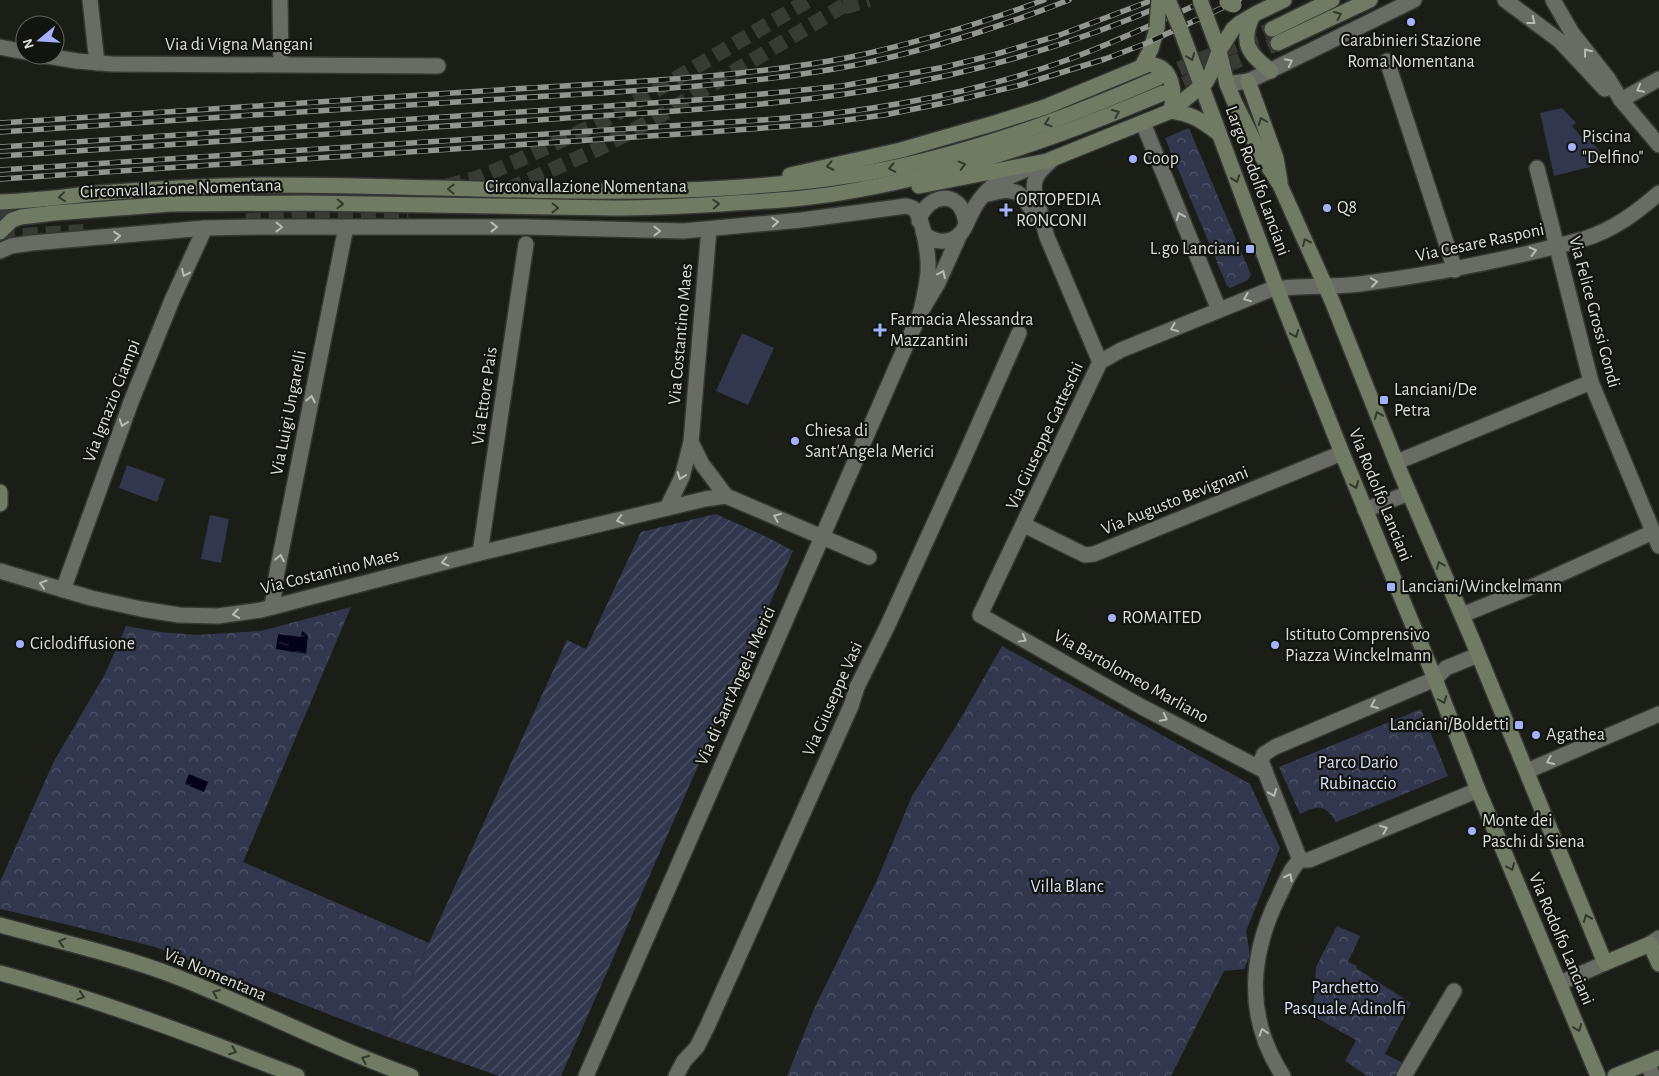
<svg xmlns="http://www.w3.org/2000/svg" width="1659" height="1076" viewBox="0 0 1659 1076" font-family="'Alegreya Sans',sans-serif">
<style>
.grass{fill:#32374d}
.park{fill:url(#park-crowns)}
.garden{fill:url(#garden-furrows)}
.water{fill:url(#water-ripples)}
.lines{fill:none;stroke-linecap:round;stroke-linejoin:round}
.secondary-tunnel{stroke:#383b34;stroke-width:15;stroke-dasharray:15 8;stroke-linecap:butt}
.highway-tunnel{stroke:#383b34;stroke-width:15;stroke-dasharray:15 8;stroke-linecap:butt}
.street-casing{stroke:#353733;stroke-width:18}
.secondary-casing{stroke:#353733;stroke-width:18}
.street{stroke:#696c65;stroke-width:15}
.secondary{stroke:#717b63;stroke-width:15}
.rail-casing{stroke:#939590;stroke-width:5.5}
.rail{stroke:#12150f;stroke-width:4;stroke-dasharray:11;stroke-linecap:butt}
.secondary-bridge-casing{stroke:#353733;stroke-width:18;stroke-linecap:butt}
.secondary-bridge{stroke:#717b63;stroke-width:15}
.oneway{stroke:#33392c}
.oneway2{stroke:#b9bbb6}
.poi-dot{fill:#a2b2fd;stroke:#12150f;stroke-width:2}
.labels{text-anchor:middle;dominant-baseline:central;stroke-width:4.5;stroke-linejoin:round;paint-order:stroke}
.poi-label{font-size:18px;fill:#dbddd9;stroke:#12150f;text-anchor:start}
.street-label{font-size:18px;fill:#dbddd9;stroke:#12150f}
.park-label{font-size:18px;fill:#d9dff8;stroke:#12150f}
</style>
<defs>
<pattern id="park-crowns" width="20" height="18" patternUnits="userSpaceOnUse" patternTransform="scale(1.25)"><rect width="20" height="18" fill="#32374d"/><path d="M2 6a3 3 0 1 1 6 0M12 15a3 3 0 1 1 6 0" fill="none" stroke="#4f5466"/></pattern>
<pattern id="garden-furrows" width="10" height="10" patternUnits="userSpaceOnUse" patternTransform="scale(1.25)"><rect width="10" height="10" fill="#32374d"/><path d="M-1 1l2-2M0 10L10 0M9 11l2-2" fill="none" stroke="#4f5466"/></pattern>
<pattern id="water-ripples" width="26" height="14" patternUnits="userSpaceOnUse" patternTransform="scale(1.25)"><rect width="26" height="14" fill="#02021a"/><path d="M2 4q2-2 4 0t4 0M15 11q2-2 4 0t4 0" fill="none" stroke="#26263b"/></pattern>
</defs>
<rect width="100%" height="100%" fill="#1b1e17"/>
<g class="grass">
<path d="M1562,108L1576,123L1572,126L1584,140L1588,138L1603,155L1590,167L1554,176L1540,113Z"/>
<path d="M742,333L774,348L748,405L716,391Z"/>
<path d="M127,465L165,479L157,502L119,488Z"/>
<path d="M210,515L229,519L221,563L201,559Z"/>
</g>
<g class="park">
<path d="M1189,128L1251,275L1248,280L1230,288L1227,286L1165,138Z"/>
<path d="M351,607L243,862L429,943L385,1036L155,947L69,925L0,909V882L54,761L105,674L126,626L160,632L197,635L261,631Z"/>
<path d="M1002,646L1250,784L1280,848L1246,931L1250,955L1244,969L1224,971L1171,1076H787L814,1009L878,878L912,796L958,723Z"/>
<path d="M1421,709L1448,776L1336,822C1325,804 1318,805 1300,814L1279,767Z"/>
<path d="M1337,926L1360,936L1348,962L1357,966L1356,968L1411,1003L1385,1054L1407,1065L1400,1076H1367L1345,1061L1356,1040L1313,1016L1316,967Z"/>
</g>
<path class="garden" d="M716,514L769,538L793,551L561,1076H499L385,1036L429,943L567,640L586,649L641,532Z"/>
<g class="water">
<path d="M302,631L308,635L306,654L276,649L278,634L301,637Z"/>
<path d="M189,774L208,782L204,792L185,784Z"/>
</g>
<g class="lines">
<g class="secondary-tunnel">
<path d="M1158,78L1272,29"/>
<path d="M1163,93L1278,43"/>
</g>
<g class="highway-tunnel">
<path d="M844,7L869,0"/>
<path d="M447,186L477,178L499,169L604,121L809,0"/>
<path d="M297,197L374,192"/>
<path d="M465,204L500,193L600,148L665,113L853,0"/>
<path d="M0,216L25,214"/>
<path d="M246,221L408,210"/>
<path d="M0,237L91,231"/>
</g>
<defs>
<g id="street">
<path d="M90,0L97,63"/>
<path d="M280,0L281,64"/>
<path d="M1505,0L1560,41L1605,89"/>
<path d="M1553,0L1572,33L1609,80L1621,100L1659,145"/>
<path d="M0,47L25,52"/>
<path d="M41,55L77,61L112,64L438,66"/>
<path d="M1387,61L1455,270"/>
<path d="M1227,84L1248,81L1257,77L1414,0"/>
<path d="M1621,100L1659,79"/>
<path d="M1143,123L1219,310"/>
<path d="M1053,159C1042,169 1031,177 1035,193L1047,237L1100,362"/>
<path d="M1537,168L1591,382L1659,546"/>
<path d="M989,194C1018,184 1023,195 1037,218"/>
<path d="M919,221C922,204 945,189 959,205C963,210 965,217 966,223"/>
<path d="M923,232C932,243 950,245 961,233C966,227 968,219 972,212C976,204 981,197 988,190C997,180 1020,173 1033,166"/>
<path d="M0,251L11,246L32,243L205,228L255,227H527L683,231L802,220L906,206C910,207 913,207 916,211C924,224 929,257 928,272C927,285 924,298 921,311"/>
<path d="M691,442L702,464L726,496"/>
<path d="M1397,462L1591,382"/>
<path d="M667,508L682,477L691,442L709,229"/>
<path d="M1365,510L1409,493"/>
<path d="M1024,525L1085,555L1094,554L1342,453"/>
<path d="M480,553L526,244"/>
<path d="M0,571L91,598L141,609L179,615L218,616L261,610L480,553L705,499L726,496L869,557"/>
<path d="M63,590L131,402L172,300L205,228"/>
<path d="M272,607L277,572L346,227"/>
<path d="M1462,615L1536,585L1653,532"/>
<path d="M1265,771L1142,707L980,615L1100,362L1121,350L1269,290C1299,284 1330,288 1360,284C1436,274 1510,259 1584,239C1613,230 1636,213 1659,193"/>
<path d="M1527,771L1659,714"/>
<path d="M1478,790L1309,860H1300L1261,761L1264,754L1275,747L1435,679L1446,668L1478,655"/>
<path d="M1650,944L1659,938"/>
<path d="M1560,983L1605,963"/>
<path d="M1647,1063L1653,1076"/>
<path d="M586,1076L921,311L938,283L960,234"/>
<path d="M676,1076L684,1061L697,1047L707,1027L851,706L857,687L887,627L963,460L1019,333"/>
<path d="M1283,1076C1245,1018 1249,956 1279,896C1285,884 1290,869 1300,860"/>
<path d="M1404,1076L1454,991"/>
</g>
<g id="secondary">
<path d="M1206,16L1219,51L1227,84L1234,101L1261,155L1280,185L1332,301L1401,474L1472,639L1605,963L1650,944L1659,964"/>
<path d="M1252,17C1240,44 1249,54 1271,71"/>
<path d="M1180,28L1277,289L1342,453L1435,679L1478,790L1598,1076"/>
<path d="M1272,29L1332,0"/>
<path d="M1278,43L1370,0"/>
<path d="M1142,66L1151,49L1157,28"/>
<path d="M1248,81L1276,158L1280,181"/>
<path d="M1171,111C1192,114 1201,120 1218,133"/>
<path d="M790,175L901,150L995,123L1045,107L1149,64C1174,67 1175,92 1171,111"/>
<path d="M919,186L1047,161L1171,111L1206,82L1212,71L1219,51L1233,29L1240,23L1257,13L1284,0"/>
<path d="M0,202C33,201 67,196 100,193C153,189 206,186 259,185C415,184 570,197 726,188C773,185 820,181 866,173C967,155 1064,119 1158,78"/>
<path d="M0,232L12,220L21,217L54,213L171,204L306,203L615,208C651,208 686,206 721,204C766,201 812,199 857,190C963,171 1064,135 1163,93"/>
<path d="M0,492V504"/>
<path d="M0,925C57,941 116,954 172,975C253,1006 329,1047 411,1076"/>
<path d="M0,973C101,1000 199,1038 297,1076"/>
<path d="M1615,1076L1659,1058"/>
</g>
</defs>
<use href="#street" class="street-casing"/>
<use href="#secondary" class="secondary-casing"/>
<use href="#street" class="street"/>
<use href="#secondary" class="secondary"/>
<defs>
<g id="rail">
<path d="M0,123C160,112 321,102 482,91C602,83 727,80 846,58C914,44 979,24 1044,0"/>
<path d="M0,132C157,121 315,111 472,101C600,92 730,89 856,65C929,50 1000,27 1069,0"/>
<path d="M0,147L711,99L842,86L945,67L993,55L1057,36L1153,0"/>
<path d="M0,156C179,144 359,132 538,120C649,112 761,108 872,90C976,73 1079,43 1175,0"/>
<path d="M0,170L776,119C875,111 973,94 1067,60C1114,43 1160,21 1207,0"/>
<path d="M0,179L695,133L817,124L884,115L949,102L1021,85L1105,59L1147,43L1239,0"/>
</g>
</defs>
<use href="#rail" class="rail-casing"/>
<use href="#rail" class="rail"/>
<defs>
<g id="secondary-bridge">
<path d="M1168,0L1180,28"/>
<path d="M1200,0L1206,16"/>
<path d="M1227,2L1234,5"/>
<path d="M1157,28L1159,0"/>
</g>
</defs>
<use href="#secondary-bridge" class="secondary-bridge-casing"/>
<use href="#secondary-bridge" class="secondary-bridge"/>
</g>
<defs><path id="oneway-chevron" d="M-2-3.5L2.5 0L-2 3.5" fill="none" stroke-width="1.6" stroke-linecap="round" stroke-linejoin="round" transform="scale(1.25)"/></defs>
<g class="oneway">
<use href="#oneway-chevron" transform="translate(1338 15) rotate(-25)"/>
<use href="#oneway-chevron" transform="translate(1191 57) rotate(69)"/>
<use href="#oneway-chevron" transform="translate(1116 113) rotate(-23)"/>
<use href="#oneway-chevron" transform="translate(1262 121) rotate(-111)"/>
<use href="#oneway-chevron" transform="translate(1048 123) rotate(161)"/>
<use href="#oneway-chevron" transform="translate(962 165) rotate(-15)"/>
<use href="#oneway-chevron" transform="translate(830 166) rotate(168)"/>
<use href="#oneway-chevron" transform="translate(892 168) rotate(169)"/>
<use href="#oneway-chevron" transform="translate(1236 179) rotate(70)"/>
<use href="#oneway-chevron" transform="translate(451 189) rotate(-179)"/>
<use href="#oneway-chevron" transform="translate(62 197) rotate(174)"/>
<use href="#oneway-chevron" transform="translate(340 204) rotate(2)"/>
<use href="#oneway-chevron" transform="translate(716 204) rotate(-3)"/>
<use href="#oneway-chevron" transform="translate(555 208) rotate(1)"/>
<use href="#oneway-chevron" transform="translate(1306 242) rotate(-114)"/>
<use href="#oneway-chevron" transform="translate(1295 334) rotate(68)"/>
<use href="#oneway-chevron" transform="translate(1378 415) rotate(-112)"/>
<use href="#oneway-chevron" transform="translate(1355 485) rotate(68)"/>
<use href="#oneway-chevron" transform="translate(1440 565) rotate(-113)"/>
<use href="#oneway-chevron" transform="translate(1443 700) rotate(69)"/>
<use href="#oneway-chevron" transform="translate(1511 867) rotate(67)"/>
<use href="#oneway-chevron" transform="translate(1587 918) rotate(-112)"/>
<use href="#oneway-chevron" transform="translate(62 942) rotate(-165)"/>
<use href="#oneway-chevron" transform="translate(216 993) rotate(-157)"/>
<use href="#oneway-chevron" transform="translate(81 996) rotate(18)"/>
<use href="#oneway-chevron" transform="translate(1578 1028) rotate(68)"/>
<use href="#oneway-chevron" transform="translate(233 1051) rotate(21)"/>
<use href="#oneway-chevron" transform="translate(365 1059) rotate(-157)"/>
</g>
<g class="oneway2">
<use href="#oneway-chevron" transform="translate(1532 21) rotate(38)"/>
<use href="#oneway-chevron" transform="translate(1587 52) rotate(-128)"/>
<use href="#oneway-chevron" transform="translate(1289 62) rotate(-27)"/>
<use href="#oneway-chevron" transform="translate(1640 89) rotate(152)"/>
<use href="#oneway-chevron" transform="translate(1180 216) rotate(-112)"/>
<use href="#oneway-chevron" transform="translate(775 222) rotate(-5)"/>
<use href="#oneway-chevron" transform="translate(279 227)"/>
<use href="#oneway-chevron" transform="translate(494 227)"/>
<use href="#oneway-chevron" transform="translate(657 231)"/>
<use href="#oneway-chevron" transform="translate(117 236) rotate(-5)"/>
<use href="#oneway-chevron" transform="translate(1533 251) rotate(-14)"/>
<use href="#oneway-chevron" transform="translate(185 273) rotate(115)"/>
<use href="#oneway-chevron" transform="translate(942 274) rotate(-65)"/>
<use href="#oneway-chevron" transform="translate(1374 282) rotate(-8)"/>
<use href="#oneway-chevron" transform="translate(1247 298) rotate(158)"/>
<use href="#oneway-chevron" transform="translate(1174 328) rotate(158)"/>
<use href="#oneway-chevron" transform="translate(311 399) rotate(-79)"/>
<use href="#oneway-chevron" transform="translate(123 423) rotate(110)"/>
<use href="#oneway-chevron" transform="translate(681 476) rotate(110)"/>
<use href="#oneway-chevron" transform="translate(777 517) rotate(-158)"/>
<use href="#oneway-chevron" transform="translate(620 520) rotate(166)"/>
<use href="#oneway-chevron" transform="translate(280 558) rotate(-79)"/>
<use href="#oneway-chevron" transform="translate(445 562) rotate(166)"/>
<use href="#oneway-chevron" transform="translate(43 584) rotate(-163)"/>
<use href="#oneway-chevron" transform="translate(236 614) rotate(172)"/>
<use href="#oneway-chevron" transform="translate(1023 639) rotate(29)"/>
<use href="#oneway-chevron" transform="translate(1374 705) rotate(157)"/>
<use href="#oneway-chevron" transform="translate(1164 718) rotate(27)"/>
<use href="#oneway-chevron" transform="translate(1550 761) rotate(157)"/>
<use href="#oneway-chevron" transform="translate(1273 793) rotate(68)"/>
<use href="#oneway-chevron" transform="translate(1384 829) rotate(-22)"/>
<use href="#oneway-chevron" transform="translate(1289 877) rotate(-63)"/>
<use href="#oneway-chevron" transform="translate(1263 1032) rotate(-107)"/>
</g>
<g class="poi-dot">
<circle cx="1411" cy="22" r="5"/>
<circle cx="1572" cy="147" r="5"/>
<circle cx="1133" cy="159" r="5"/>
<circle cx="1327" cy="208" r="5"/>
<path d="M1003.5 202.5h5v5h5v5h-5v5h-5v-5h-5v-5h5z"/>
<rect x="1245" y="244" width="10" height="10" rx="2.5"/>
<path d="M877.5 322.5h5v5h5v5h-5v5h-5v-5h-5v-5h5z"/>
<rect x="1379" y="395" width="10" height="10" rx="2.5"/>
<circle cx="795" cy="441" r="5"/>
<rect x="1386" y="582" width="10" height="10" rx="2.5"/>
<circle cx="1112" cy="618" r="5"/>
<circle cx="20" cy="644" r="5"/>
<circle cx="1275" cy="645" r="5"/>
<rect x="1514" y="720" width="10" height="10" rx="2.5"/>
<circle cx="1536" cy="735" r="5"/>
<circle cx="1472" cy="831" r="5"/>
</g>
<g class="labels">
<g class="poi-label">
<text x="1411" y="41" text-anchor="middle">Carabinieri Stazione<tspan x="1411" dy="21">Roma Nomentana</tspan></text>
<text x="1582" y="137">Piscina<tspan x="1582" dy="21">"Delfino"</tspan></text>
<text x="1143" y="159">Coop</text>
<text x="1016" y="200">ORTOPEDIA<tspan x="1016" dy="21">RONCONI</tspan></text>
<text x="1337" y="208">Q8</text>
<text x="1240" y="249" text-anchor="end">L.go Lanciani</text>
<text x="890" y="320">Farmacia Alessandra<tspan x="890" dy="21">Mazzantini</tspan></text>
<text x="1394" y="390">Lanciani/De<tspan x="1394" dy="21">Petra</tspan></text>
<text x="805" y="431">Chiesa di<tspan x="805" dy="21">Sant'Angela Merici</tspan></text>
<text x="1401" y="587">Lanciani/Winckelmann</text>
<text x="1122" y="618">ROMAITED</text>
<text x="1285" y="635">Istituto Comprensivo<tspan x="1285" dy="21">Piazza Winckelmann</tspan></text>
<text x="30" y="644">Ciclodiffusione</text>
<text x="1509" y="725" text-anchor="end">Lanciani/Boldetti</text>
<text x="1546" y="735">Agathea</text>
<text x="1482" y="821">Monte dei<tspan x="1482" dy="21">Paschi di Siena</tspan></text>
</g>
<g class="street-label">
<text x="239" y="45">Via di Vigna Mangani</text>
<text transform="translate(1257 181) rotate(70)">Largo Rodolfo Lanciani</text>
<text x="586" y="187">Circonvallazione Nomentana</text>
<text transform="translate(181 189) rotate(-2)">Circonvallazione Nomentana</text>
<text transform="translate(1480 243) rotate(-12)">Via Cesare Rasponi</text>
<text transform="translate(1594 312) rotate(75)">Via Felice Grossi Gondi</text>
<text transform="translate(681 334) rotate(-85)">Via Costantino Maes</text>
<text transform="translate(485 396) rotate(-82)">Via Ettore Pais</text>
<text transform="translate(112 401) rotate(-69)">Via Ignazio Ciampi</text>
<text transform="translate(289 413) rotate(-79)">Via Luigi Ungarelli</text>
<text transform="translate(1045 436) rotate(-65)">Via Giuseppe Gatteschi</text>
<text transform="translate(1380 495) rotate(68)">Via Rodolfo Lanciani</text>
<text transform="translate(1175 501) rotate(-22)">Via Augusto Bevignani</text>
<text transform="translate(330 572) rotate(-14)">Via Costantino Maes</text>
<text transform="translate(1131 677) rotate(29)">Via Bartolomeo Marliano</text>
<text transform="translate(736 686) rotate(-66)">Via di Sant'Angela Merici</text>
<text transform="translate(833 699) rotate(-66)">Via Giuseppe Vasi</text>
<text transform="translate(1561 939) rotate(67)">Via Rodolfo Lanciani</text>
<text transform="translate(215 975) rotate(23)">Via Nomentana</text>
</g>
<g class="park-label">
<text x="1358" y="763">Parco Dario<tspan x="1358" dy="21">Rubinaccio</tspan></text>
<text x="1067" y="887">Villa Blanc</text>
<text x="1345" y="988">Parchetto<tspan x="1345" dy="21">Pasquale Adinolfi</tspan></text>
</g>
</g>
<g transform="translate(40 40) rotate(252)"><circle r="24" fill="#12150f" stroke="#626560"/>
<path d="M0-4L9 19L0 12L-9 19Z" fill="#a2b2fd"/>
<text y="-8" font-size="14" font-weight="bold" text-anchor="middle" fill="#dbddd9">N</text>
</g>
</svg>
